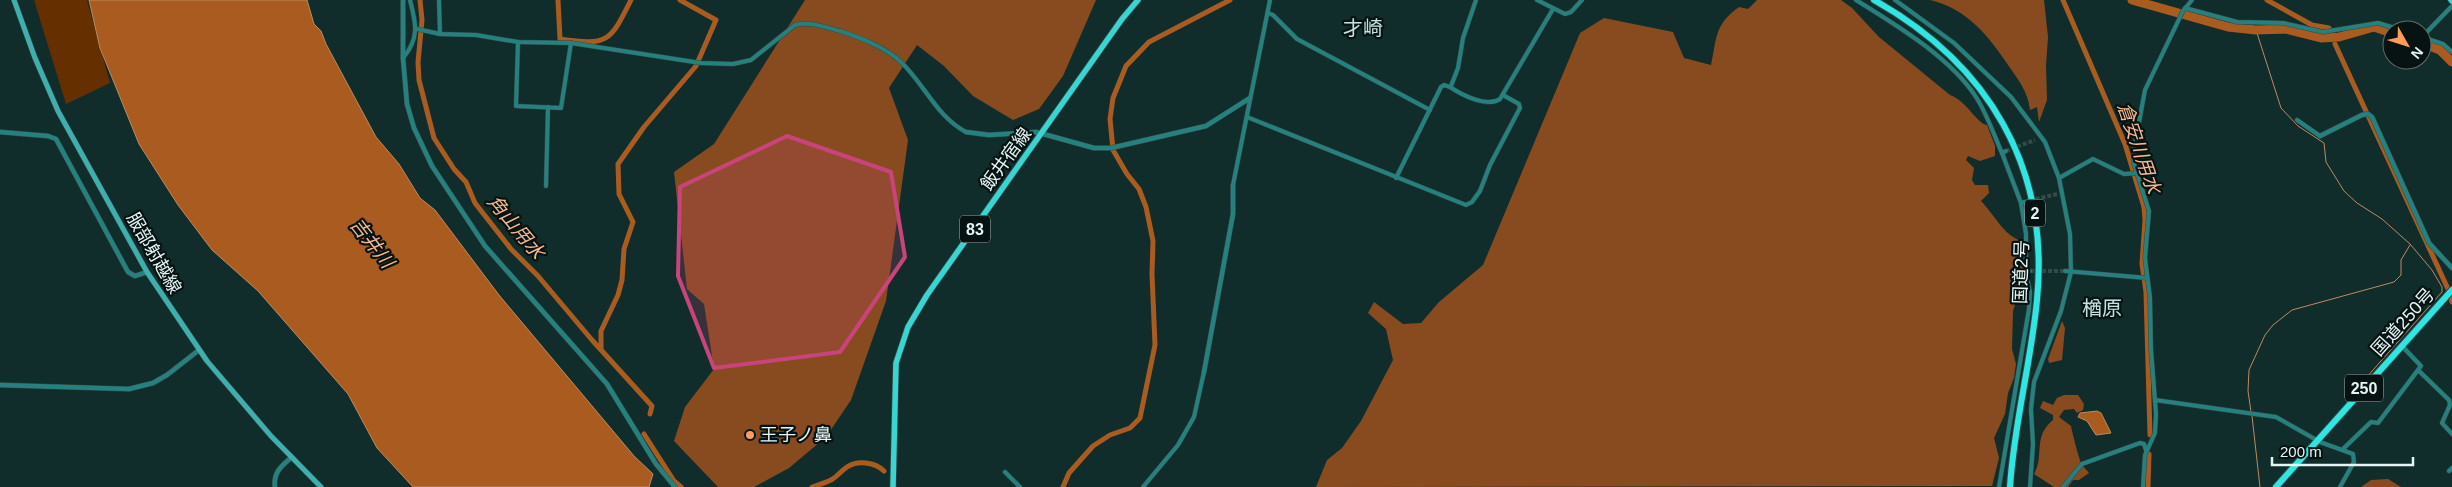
<svg xmlns="http://www.w3.org/2000/svg" width="2452" height="487" viewBox="0 0 2452 487" font-family="Helvetica,'Noto Sans JP',sans-serif">
<style>
.green{fill:#662f00}
.forest{fill:#884b20}
.water{fill:#aa5c20;stroke:#bc8a60}
.lines{fill:none;stroke-linecap:round;stroke-linejoin:round}
.stream{stroke:#bc8a60;stroke-width:1}
.canal{stroke:#aa5c20;stroke-width:5}
.river{stroke:#aa5c20;stroke-width:9}
.minor-tunnel{stroke:#314b49;stroke-width:4;stroke-dasharray:4 2;stroke-linecap:butt}
.minor-casing{stroke:#2f4947;stroke-width:5}
.tertiary-casing{stroke:#2f4947;stroke-width:5.5}
.secondary-casing{stroke:#2f4947;stroke-width:6}
.primary-casing{stroke:#2f4947;stroke-width:7}
.trunk-casing{stroke:#2f4947;stroke-width:8}
.minor{stroke:#26817e;stroke-width:4}
.tertiary{stroke:#26817e;stroke-width:4.5}
.secondary{stroke:#3eafac;stroke-width:5}
.primary{stroke:#38d5d1;stroke-width:5.5}
.trunk{stroke:#30e6e2;stroke-width:6}
.marked{fill:#c9447a;fill-opacity:0.2;stroke:#c9447a;stroke-width:4;stroke-linejoin:round}
.poi-dot{fill:#fe9c58;stroke:#071312;stroke-width:2}
.labels{text-anchor:middle;dominant-baseline:central;stroke-width:4.5;stroke-linejoin:round;paint-order:stroke}
.shield{fill:#071312;stroke:#a2b1b0;stroke-width:1}
.shield-label{font-size:16px;font-weight:bold;fill:#e5f5f4}
.street-label{font-size:18px;fill:#e5f5f4;stroke:#071312}
.poi-label{font-size:18px;fill:#e5f5f4;stroke:#071312;text-anchor:start}
.water-label{font-size:19px;font-style:italic;fill:#f8b88f;stroke:#071312}
.quarter-label{font-size:20px;fill:#c3e3e1;stroke:#071312}
</style>
<rect width="100%" height="100%" fill="#112d2b"/>
<path class="green" d="M34,0H87L110,83L66,104Z"/>
<g class="forest">
<path d="M805,0H1096L1063,76L1039,109L1013,120L973,96L944,66L917,45L889,88L908,140L886,301L851,400L826,437L789,468L754,487H718L674,441L685,407L714,369L704,304L687,289L674,172L714,144Z"/>
<path d="M1757,0H1841L1852,8L1879,37L1950,95C1967,101 1976,123 1987,125L1995,146V156L1980,161L1968,156L1966,160L1974,168L1972,180L1975,185H1988L1989,193L1981,201C1995,215 2005,239 2026,242L2025,288L2017,298L2013,311L2012,349L2016,364L2014,378L2008,393L2005,414L1994,438L1999,458L1992,486L1316,487L1327,460L1342,448L1361,421L1393,360L1386,329L1368,313L1374,302L1403,324L1421,323L1439,302L1483,265L1580,33L1604,18L1673,32L1684,58L1711,65C1717,38 1714,25 1739,7L1748,9Z"/>
<path d="M1930,0H2044L2048,37L2046,65L2047,100L2039,122L2037,107L2030,110C2028,92 2018,79 2008,65C1989,36 1966,8 1930,0Z"/>
<path d="M2062,321L2065,328L2062,360L2049,363L2048,359Z"/>
<path d="M2064,395H2078L2084,404L2083,410L2077,413L2074,409L2064,410L2059,417L2071,426C2073,436 2078,455 2081,463C2083,467 2087,470 2089,473L2079,480H2073L2068,487H2054L2034,474C2045,455 2032,437 2053,420V415L2040,408L2043,401L2053,405L2057,398Z"/>
<path d="M2388,479L2401,487H2361L2371,480Z"/>
</g>
<g class="water">
<path d="M89,0H307L314,24L321,31L326,44L376,137L399,164L420,198L435,210L499,295L634,456L653,474L649,487H413L377,448L348,394L258,291L212,250L178,205L139,144L100,48Z"/>
<path d="M2097,411L2101,413L2111,433L2096,435L2087,421L2078,417L2080,413Z"/>
</g>
<g class="lines">
<g class="stream">
<path d="M2256,30L2281,108L2298,126L2324,143L2326,162L2344,191L2357,203L2382,219L2410,244L2432,270L2442,287V292L2358,387"/>
<path d="M2251,412L2248,391L2249,370L2265,335L2273,325L2292,310L2394,282L2401,275V260L2410,245"/>
<path d="M2252,416L2260,487"/>
</g>
<g class="canal">
<path d="M420,0L422,20L418,62L419,80L434,138L454,169L466,182L475,203L511,249L538,276L592,340L652,406L650,414"/>
<path d="M558,0L560,39C608,46 610,42 631,0"/>
<path d="M2063,0L2125,144L2144,207L2145,220L2142,264L2146,292L2150,435"/>
<path d="M2267,0L2312,25L2329,28L2330,30"/>
<path d="M2335,44L2448,289"/>
<path d="M2451,298L2452,302"/>
<path d="M601,349V331L618,295L622,280L624,249L633,222L619,194L618,164L644,127L696,66L716,20L680,0"/>
<path d="M644,434L674,481L681,487"/>
<path d="M812,487C818,485 825,483 831,480C837,477 841,471 847,467C857,460 875,462 884,471"/>
<path d="M1063,487L1069,473L1093,446L1110,435L1130,428L1140,418L1155,345L1152,274L1153,241L1146,207L1139,189L1127,174L1113,150L1110,119L1113,98L1126,66L1149,42L1230,0"/>
<path d="M2148,487L2149,454"/>
</g>
<g class="river">
<path d="M2132,0L2228,27L2256,30L2286,29L2321,38L2339,37L2374,27L2392,33"/>
<path d="M2422,43L2440,50L2452,62"/>
</g>
<g class="minor-tunnel">
<path d="M2006,151L2035,140"/>
<path d="M2024,202L2057,194"/>
<path d="M2030,271H2065"/>
</g>
<defs>
<g id="minor">
<path d="M439,0L440,34"/>
<path d="M1537,0L1565,14L1571,12L1582,0"/>
<path d="M1856,0C1896,25 1950,57 1976,97C1987,114 1994,135 2002,153"/>
<path d="M1895,0L1954,43L2011,97L2045,142L2059,178L2070,234L2071,272L2061,311L2034,382L2031,409L2033,444L2030,487"/>
<path d="M2185,8L2237,22L2283,23L2323,32L2378,23L2401,30"/>
<path d="M1268,13L1273,15L1297,39L1430,110"/>
<path d="M417,29L440,34L476,35L518,42L571,43L701,63L733,64L751,60L795,25C809,21 825,27 840,31C861,38 885,47 901,62C925,85 937,117 966,132"/>
<path d="M2422,37L2452,6"/>
<path d="M2422,37L2443,44L2452,52"/>
<path d="M518,42L516,106L561,108L571,43"/>
<path d="M403,58C420,38 416,23 410,0"/>
<path d="M1450,87C1462,95 1487,108 1500,99L1553,9"/>
<path d="M1247,117L1466,205L1472,202L1480,191L1490,165L1520,108L1519,104L1503,95"/>
<path d="M2297,120L2320,136"/>
<path d="M2006,151L2002,153L2021,203L2024,202"/>
<path d="M1396,178L1441,87L1444,85L1450,87L1451,86L1458,68L1463,38L1476,0"/>
<path d="M2059,178L2093,159L2124,174L2137,173"/>
<path d="M1233,185L1270,0"/>
<path d="M546,186L548,107"/>
<path d="M2021,203L2026,234V273L2030,271"/>
<path d="M2065,271L2147,278"/>
<path d="M2418,370L2449,400L2450,405L2442,423L2452,434"/>
<path d="M2155,400L2276,417L2320,442L2353,454L2354,462L2340,487"/>
<path d="M2343,449L2371,422L2378,423L2421,366L2402,346"/>
<path d="M2449,471L2452,468"/>
<path d="M1005,472L1020,487"/>
<path d="M1143,487L1178,445L1194,417L1204,372"/>
<path d="M1999,487L2029,309L2030,292L2026,273"/>
<path d="M2063,487L2082,464L2140,443L2144,444L2146,450"/>
<path d="M2143,487L2145,455L2155,433L2156,414L2151,350L2150,298L2145,258L2149,211L2134,164V149L2145,90L2183,11L2192,0"/>
</g>
<g id="tertiary">
<path d="M403,0V58L407,104L414,128L432,166L485,246L607,384L656,464L675,487"/>
<path d="M0,132L48,136L56,139L128,272L135,276L147,272"/>
<path d="M966,132L989,135L1036,132L1094,148H1111L1206,126L1250,98"/>
<path d="M2320,136L2362,115L2368,114L2372,117L2429,243L2452,268"/>
<path d="M1204,372L1233,214V185"/>
<path d="M0,385L129,389L153,383L167,375L199,350"/>
<path d="M275,487C273,473 281,466 292,457"/>
</g>
<path id="secondary" d="M14,0L35,58L58,111L147,272L207,361L271,436L321,487"/>
<g id="primary">
<path d="M2451,0L2452,1"/>
<path d="M893,487L896,363L908,327L927,295L1122,19L1138,0"/>
</g>
<g id="trunk">
<path d="M1874,0C1988,64 2050,167 2037,300C2031,363 2014,423 2010,487"/>
<path d="M2276,487L2452,290"/>
</g>
</defs>
<use href="#minor" class="minor-casing"/>
<use href="#tertiary" class="tertiary-casing"/>
<use href="#secondary" class="secondary-casing"/>
<use href="#primary" class="primary-casing"/>
<use href="#trunk" class="trunk-casing"/>
<use href="#minor" class="minor"/>
<use href="#tertiary" class="tertiary"/>
<use href="#secondary" class="secondary"/>
<use href="#primary" class="primary"/>
<use href="#trunk" class="trunk"/>
</g>
<path class="marked" d="M787,136L891,172L905,257L840,352L714,368L678,276L680,187Z"/>
<circle class="poi-dot" cx="750" cy="435" r="5"/>
<g class="labels">
<g class="shield">
<rect x="2025" y="199.5" width="20" height="27" rx="4"/>
<rect x="960" y="215.5" width="30" height="27" rx="4"/>
<rect x="2345" y="374.5" width="38" height="27" rx="4"/>
</g>
<g class="shield-label">
<text x="2035" y="213">2</text>
<text x="975" y="229">83</text>
<text x="2364" y="388">250</text>
</g>
<g class="street-label">
<text transform="translate(1006 159) rotate(-54)">飯井宿線</text>
<text transform="translate(154 253) rotate(60)">服部射越線</text>
<text transform="translate(2021 272) rotate(-88)">国道2号</text>
<text transform="translate(2403 322) rotate(-48)">国道250号</text>
</g>
<g class="poi-label">
<text x="760" y="435">王子ノ鼻</text>
</g>
<g class="water-label">
<text transform="translate(2139 148) rotate(71)">倉安川用水</text>
<text transform="translate(516 227) rotate(50)">角山用水</text>
<text transform="translate(372 243) rotate(52)">吉井川</text>
</g>
<g class="quarter-label">
<text x="1363" y="28">才崎</text>
<text x="2102" y="308">楢原</text>
</g>
</g>
<g transform="translate(2407 45) rotate(129)"><circle r="24" fill="#071312" stroke="#606d6c"/>
<path d="M0-4L9 19L0 12L-9 19Z" fill="#fe9c58"/>
<text y="-8" font-size="14" font-weight="bold" text-anchor="middle" fill="#e5f5f4">N</text>
</g>
<path d="M2272 457v8h141v-8" fill="none" stroke="#e5f5f4" stroke-width="2.5"/>
<text x="2280" y="457" font-size="15" fill="#e5f5f4" stroke="#071312" stroke-width="4" paint-order="stroke">200 m</text>
</svg>
